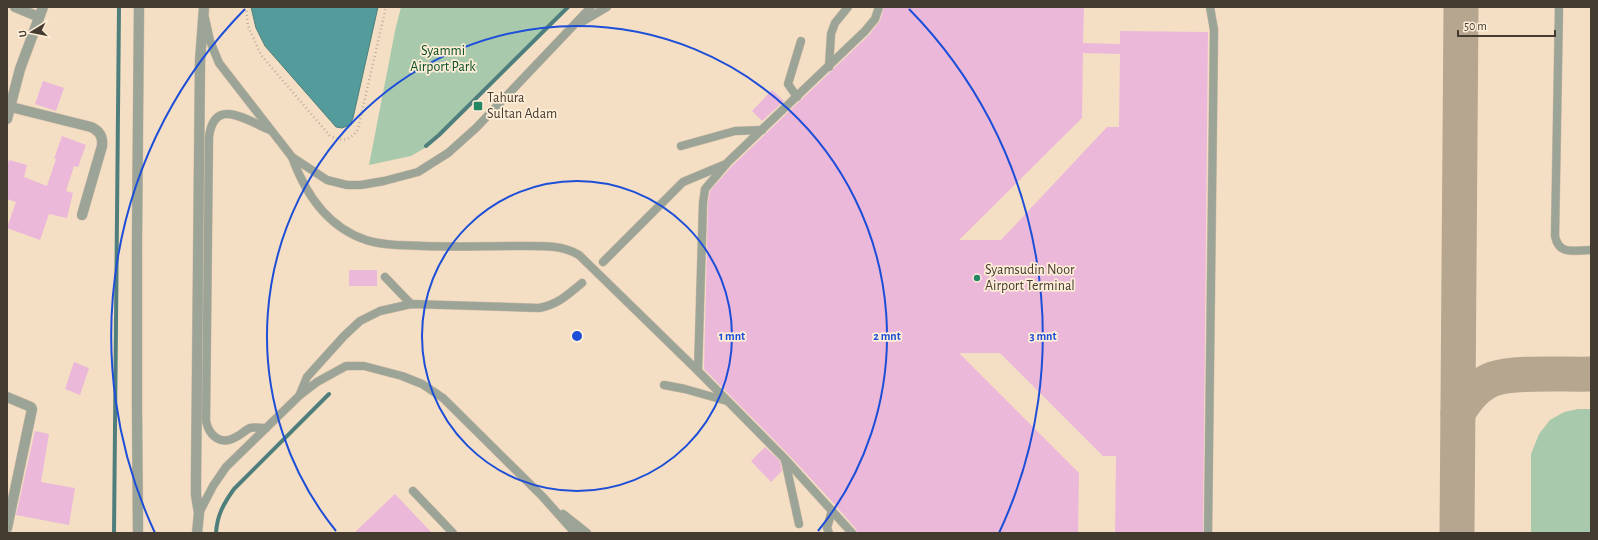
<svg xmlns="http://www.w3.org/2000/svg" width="1598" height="540" viewBox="0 0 1598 540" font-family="'Alegreya Sans',sans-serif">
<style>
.green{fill:#a9c9ad}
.water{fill:#549c9c;stroke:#4f7f7c}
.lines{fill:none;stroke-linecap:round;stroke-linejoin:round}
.stream{stroke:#4f7f7c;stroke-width:4}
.taxiway{stroke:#b6a690;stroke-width:35}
.building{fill:#ebb8d9;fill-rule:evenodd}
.service-casing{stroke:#d1bea7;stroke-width:9}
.minor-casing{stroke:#d1bea7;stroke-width:11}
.tertiary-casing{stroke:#d1bea7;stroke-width:11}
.path{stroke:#bfae98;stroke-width:2.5;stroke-dasharray:1 3;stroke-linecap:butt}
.service{stroke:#9ca498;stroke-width:8}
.minor{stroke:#9ca498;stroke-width:10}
.tertiary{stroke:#9ca498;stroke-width:10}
.ring{fill:none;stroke:#1d4ed8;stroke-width:2}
.poi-dot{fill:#228762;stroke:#feedd7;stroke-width:1.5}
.labels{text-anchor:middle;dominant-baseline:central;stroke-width:3.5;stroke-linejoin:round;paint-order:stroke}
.park-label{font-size:14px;fill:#054f20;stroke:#feedd7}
.poi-label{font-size:14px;fill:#443c31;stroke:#feedd7;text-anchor:start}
.centre{fill:#1d4ed8;stroke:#feedd7;stroke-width:2}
.ring-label{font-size:12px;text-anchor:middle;font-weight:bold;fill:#1d4ed8;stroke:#feedd7;stroke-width:3.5;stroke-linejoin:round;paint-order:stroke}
</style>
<rect width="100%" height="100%" fill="#f4dfc4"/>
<g class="green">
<path d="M401,7H570L430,145L411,156L369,165L395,31Z"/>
<path d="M1578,409H1591V533H1531V454L1539,434L1550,420L1564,412Z"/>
</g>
<path class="water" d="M251,7H378L353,118L350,125L342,128L336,127L265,46L256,28Z"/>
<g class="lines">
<g class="stream">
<path d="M426,146L439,135L568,7"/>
<path d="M114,533L119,7"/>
<path d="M216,533C217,515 224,503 234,489L329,394"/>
</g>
<g class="taxiway">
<path d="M1458,413C1466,399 1477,385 1493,379C1515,371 1566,375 1591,374"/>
<path d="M1457,533L1461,7"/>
</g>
</g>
<g class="building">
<path d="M884,7H1084L1083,43L1120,44V31L1208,32L1203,533H1115L1116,456H1103L1000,353H959L1079,473L1078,533H857L856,529L836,506L789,455L704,369L708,203L710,191L732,166L869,35L880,21ZM1083,53L1120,54L1119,127H1107L1001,240H959L1082,118Z"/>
<path d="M43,81L64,88L56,111L35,104Z"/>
<path d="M772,90L784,101L762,121L752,111Z"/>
<path d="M62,136L86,145L78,167L74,166L66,191L73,193L67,218L49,214L40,240L7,228L16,202L7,199V167L9,160L27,165L24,177L47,186L56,159H54Z"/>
<rect x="349" y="270" width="28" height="16"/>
<path d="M74,362L89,368L80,395L65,389Z"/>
<path d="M35,431L49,434L41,482L75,488L69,525L16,515Z"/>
<path d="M765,447L780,461L782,471L771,482L751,461Z"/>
<path d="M395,494L432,533H354Z"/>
</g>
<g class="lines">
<defs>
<g id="service">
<path d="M1559,7L1555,236C1559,256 1574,250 1591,250"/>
<path d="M205,18L210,41L219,63L292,157L327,180L347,185H361L384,181L418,172L448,153L476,128L591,7"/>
<path d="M580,23L607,7"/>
<path d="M829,67L831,34L835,23L848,7"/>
<path d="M797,97L788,84L801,41"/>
<path d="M681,146L735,131L762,130"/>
<path d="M292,157C305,193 327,227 366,240C384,246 404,245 423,246C454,247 486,246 517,246C537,246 561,244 579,255L698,371"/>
<path d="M603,262L683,182L726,164"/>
<path d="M385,277L411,304"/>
<path d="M664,385L685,389L727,401"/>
<path d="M300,394L307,377L344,336L360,321L380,311L411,304L539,308C559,304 567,295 582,283"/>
<path d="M266,428C261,428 254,427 250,428C245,430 241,435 236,437C221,446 209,436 206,421L209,137C214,96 246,120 270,130"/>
<path d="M785,460L799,524"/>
<path d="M413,491L453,533"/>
<path d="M199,513L213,486L226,467L300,395L317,382L346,366H364L402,376L422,384L443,398L542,496L575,533"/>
<path d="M563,514L587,533"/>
<path d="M829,533L827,528L832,510"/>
<path d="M852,533L785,459L698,371L703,203L705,189L728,162L865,31L875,19L879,7"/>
<path d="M1208,533L1214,30L1210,7"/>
</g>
<g id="minor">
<path d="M15,7L39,17"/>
<path d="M11,107L91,127C100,131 103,137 102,146L82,215"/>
<path d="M7,119L20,69L43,7"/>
<path d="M7,397L31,407L32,409L7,528"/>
</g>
<g id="tertiary">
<path d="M138,533L137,409V238L139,7"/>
<path d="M197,533L199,513L196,495V479L200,61L204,7"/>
</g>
</defs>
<use href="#service" class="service-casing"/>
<use href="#minor" class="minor-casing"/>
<use href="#tertiary" class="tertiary-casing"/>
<path class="path" d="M246,7L248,26L261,55L330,136C343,142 350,141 358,129L386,7"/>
<use href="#service" class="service"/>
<use href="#minor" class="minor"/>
<use href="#tertiary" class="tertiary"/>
</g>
<g class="ring">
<circle cx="577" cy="336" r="155"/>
<path d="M336 531A310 310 0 1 1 818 531"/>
<path d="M155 533A466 466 0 0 1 245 9M909 9A466 466 0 0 1 999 533"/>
</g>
<g class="poi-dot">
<rect x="473" y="101" width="10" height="10" rx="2"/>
<circle cx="977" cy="278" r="4"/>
</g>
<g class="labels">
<g class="park-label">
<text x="443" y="51">Syammi<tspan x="443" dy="16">Airport Park</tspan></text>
</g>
<g class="poi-label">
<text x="487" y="98">Tahura<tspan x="487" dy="16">Sultan Adam</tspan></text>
<text x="985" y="270">Syamsudin Noor<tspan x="985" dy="16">Airport Terminal</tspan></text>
</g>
</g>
<circle cx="577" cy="336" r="6" class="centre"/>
<g class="ring-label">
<text x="732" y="340">1 mnt</text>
<text x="887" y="340">2 mnt</text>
<text x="1043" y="340">3 mnt</text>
</g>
<rect width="1598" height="540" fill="none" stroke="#443c31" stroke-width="16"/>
<g transform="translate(32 32) rotate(260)" stroke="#feedd7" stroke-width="3" paint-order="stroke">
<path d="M0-3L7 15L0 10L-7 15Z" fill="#443c31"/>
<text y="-6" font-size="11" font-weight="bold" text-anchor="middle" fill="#443c31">U</text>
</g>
<path d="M1458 30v6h97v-6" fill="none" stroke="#443c31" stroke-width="2"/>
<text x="1464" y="30" font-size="12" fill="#443c31" stroke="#feedd7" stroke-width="3" paint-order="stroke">50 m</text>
</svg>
